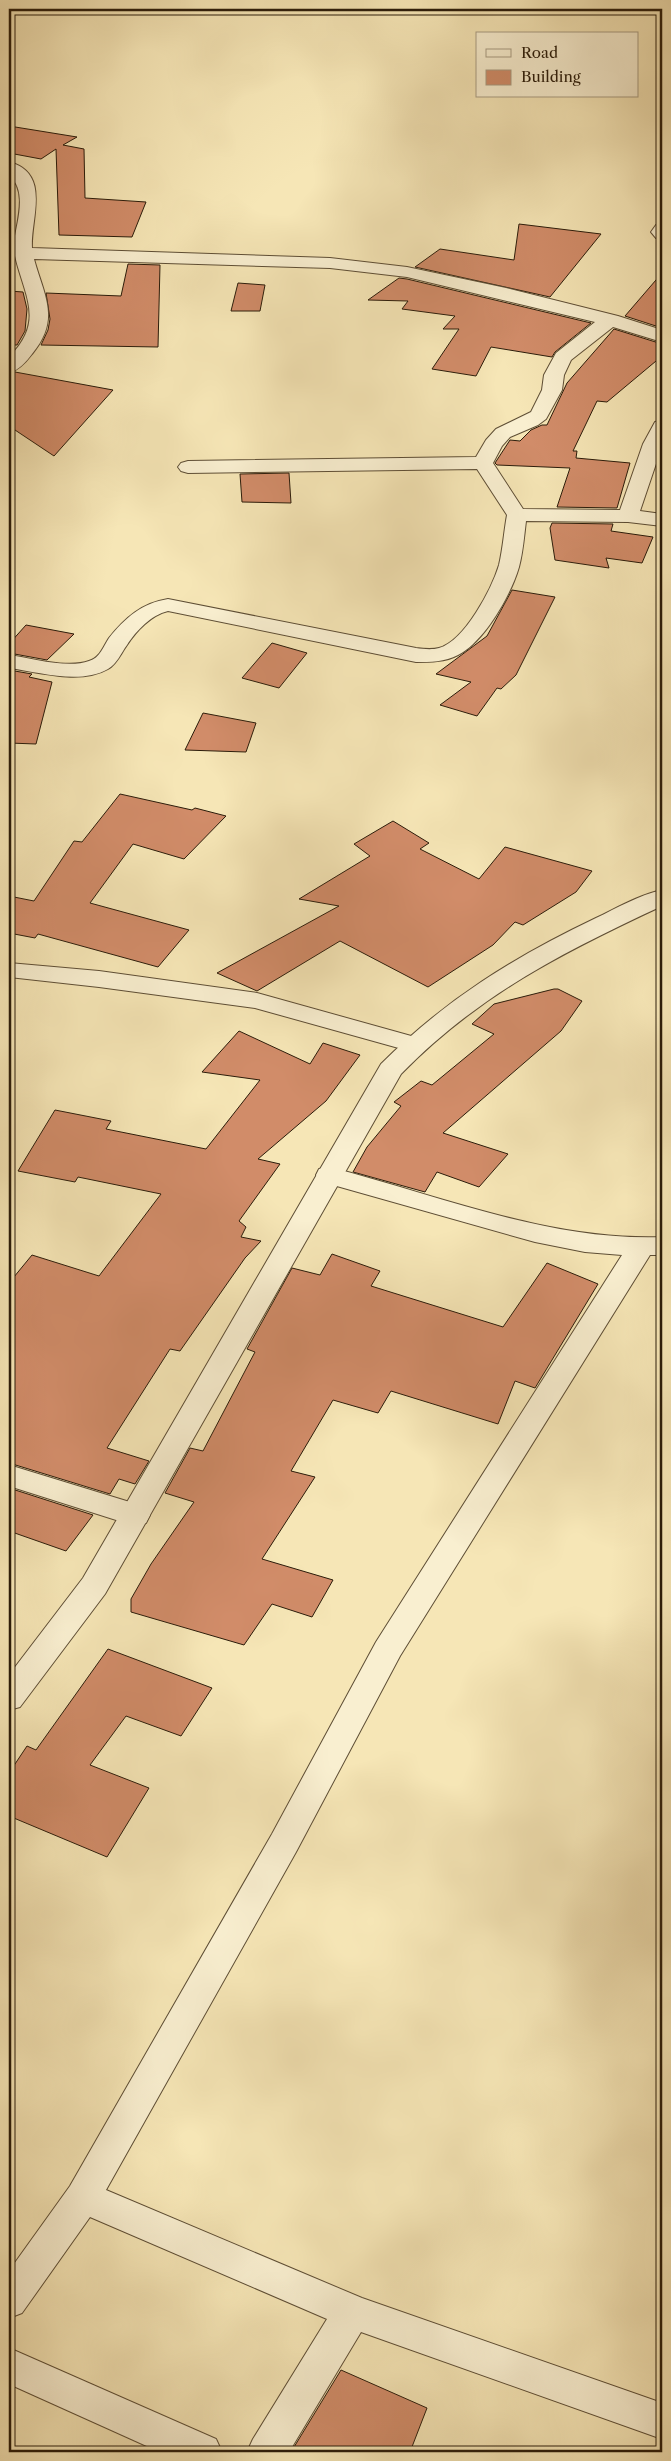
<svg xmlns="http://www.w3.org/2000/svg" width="671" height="2461" viewBox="0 0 671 2461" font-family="'Libre Caslon Text',serif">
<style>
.building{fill:#d18c69;stroke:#2b1c0a}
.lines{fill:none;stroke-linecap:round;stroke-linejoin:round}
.minor-casing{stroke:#5e4e35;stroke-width:2}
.tertiary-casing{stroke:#5e4e35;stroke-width:2}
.minor{fill:#f9efd0;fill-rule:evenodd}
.tertiary{fill:#f9efd0;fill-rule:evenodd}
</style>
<rect width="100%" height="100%" fill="#f6e6b6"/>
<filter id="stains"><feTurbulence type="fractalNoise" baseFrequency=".004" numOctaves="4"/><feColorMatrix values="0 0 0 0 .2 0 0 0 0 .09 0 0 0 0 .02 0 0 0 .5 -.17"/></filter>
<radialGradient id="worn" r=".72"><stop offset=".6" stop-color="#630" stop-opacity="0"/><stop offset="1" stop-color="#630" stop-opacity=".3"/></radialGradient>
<g class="building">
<path d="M9,126L77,137L63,145L84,149L85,198L146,202L132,237L59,235L56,149L41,159L9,153Z"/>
<path d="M519,224L601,234L550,297L415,267L440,249L514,260Z"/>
<path d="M128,264L160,265L158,347L41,345L48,330L50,319L46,293L121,296Z"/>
<path d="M662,273V328L625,316Z"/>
<path d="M399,278L407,279L591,323L555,352L552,357L491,347L476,376L432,369L459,329H443L455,316L402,309L408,301L368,300Z"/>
<path d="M238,283L265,285L260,311H231Z"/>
<path d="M9,291L23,292L27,309L25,331L17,345H9Z"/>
<path d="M614,329L662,344V356L607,402L597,401L573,451H577L576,458L630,463L617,508L557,507L570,468L497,465L495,463L510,440L520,441L531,430L542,425H547L567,383Z"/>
<path d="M15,372L113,390L54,456L9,426V375Z"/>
<path d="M289,473L291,503L242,502L240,474Z"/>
<path d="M552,523L613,524L611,531L653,537L642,563L606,558L609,568L555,560L550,528Z"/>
<path d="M512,590L555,597L516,675L501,689L497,688L477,716L440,705L471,682L436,674L487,636Z"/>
<path d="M26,625L74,634L47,660L9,653V644Z"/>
<path d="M272,643L307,653L279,688L242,678Z"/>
<path d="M9,670L32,674L29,677L52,682L36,744L9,743Z"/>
<path d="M203,713L256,723L246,752L185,750Z"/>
<path d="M120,794L192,810L195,808L226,816L184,859L133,844L90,903L189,930L158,967L38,934L35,938L9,933V896L34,901L74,841L82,842Z"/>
<path d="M393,821L429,843L420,849L479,879L505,847L592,871L576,892L523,925L515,922L493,945L428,987L340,941L257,991L217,973L339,906L299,899L370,856L354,844Z"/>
<path d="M554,989H558L582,1001L561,1031L443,1133L508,1154L479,1187L437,1172L425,1192L353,1172L367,1147L401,1106L394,1102L421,1081L432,1085L494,1034L472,1024L494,1004Z"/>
<path d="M239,1031L310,1064L323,1043L360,1055L326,1101L258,1159L280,1164L239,1221L246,1227L241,1237L261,1241L245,1258L180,1351L170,1349L107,1448L149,1461L135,1484L119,1479L110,1494L9,1463V1283L32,1255L99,1276L161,1194L78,1177L75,1182L18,1171L55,1110L111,1121L106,1129L206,1149L260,1080L202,1072Z"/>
<path d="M332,1254L380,1271L371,1286L503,1327L547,1263L598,1284L535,1388L515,1381L498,1424L391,1391L378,1413L333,1400L291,1471L315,1477L262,1559L333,1580L312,1617L272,1604L244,1645L131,1612V1599L151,1564L194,1502L165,1493L190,1448L203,1451L255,1352L247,1349L292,1268L320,1275Z"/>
<path d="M9,1488L93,1515L66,1551L9,1531Z"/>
<path d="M108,1649L212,1688L181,1736L126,1716L90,1765L149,1788L107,1857L9,1816V1773L27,1746L36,1750Z"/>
<path d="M341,2370L427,2408L410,2452H291Z"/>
</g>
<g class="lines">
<defs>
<g id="minor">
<path d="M9,162C52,173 30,220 32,248L330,258L407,267L506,288L618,316L662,330V342L613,327L571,360L564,375L562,390L546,419L538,425L510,437L502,446L493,463L523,509L620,510L643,444L655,422L662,420V446L640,511L662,514V526L628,522L526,521C524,537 523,552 519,567C511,595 484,642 458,655C445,662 430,662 416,662L168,611C151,615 136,631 127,645C121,653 117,664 108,669C80,685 39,672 9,668V655C31,658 68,669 89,661C100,658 103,647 109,638C125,618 142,603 168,599L416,648C423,649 432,650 439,648C465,641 492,588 499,565C503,548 504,531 507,515L477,469L188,473L181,471L178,467L181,463L188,461L476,457L486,440L496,429L531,412L542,390L544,375L556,353L595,322L407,277L330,268L34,259C44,296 61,319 32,354C26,362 19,370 9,373V357C45,321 25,298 15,256L9,253V241L14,242C17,221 28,191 9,175Z"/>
<path d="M662,224V239L656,238L651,232L656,225Z"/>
<path d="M9,963L99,971L257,993L422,1039L426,1044L422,1049L413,1052L255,1008L99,987L9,977Z"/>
<path d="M329,1167C439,1195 547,1241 662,1237V1255H650L400,1656L296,1852L106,2190L362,2298L662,2403V2439L361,2332L289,2452H247L253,2439L327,2319L90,2217L22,2313L9,2318V2271L70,2186L272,1834L376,1642L622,1255L585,1252L535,1242L319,1181L316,1175L319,1169Z"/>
<path d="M9,1465L146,1507L150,1515L146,1523L135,1526L9,1486Z"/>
<path d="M9,2348L216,2439L222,2452H160L9,2384Z"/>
</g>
<path id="tertiary" d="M662,890V906C563,952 478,995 401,1074L105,1594L20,1707L9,1710V1675L83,1578L381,1064C445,1000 514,957 596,918C617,908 639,895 662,890Z"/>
</defs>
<use href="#minor" class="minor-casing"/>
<use href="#tertiary" class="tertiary-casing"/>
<use href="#minor" class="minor"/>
<use href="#tertiary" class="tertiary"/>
</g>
<rect width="671" height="2461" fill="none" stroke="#f6e6b6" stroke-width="30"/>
<rect x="10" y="10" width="651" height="2441" fill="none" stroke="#2b1c0a" stroke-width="2.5"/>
<rect x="15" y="15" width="641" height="2431" fill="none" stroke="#2b1c0a"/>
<rect x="476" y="32" width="162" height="65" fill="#f9efd0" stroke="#a79b81"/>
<rect x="486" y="49" width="25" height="8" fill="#f9efd0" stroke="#a79b81"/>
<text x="521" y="58" font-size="15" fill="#2b1c0a">Road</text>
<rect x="486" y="70" width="25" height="15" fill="#d18c69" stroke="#a79b81"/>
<text x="521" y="82" font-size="15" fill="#2b1c0a">Building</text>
<rect width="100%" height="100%" filter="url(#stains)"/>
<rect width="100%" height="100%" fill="url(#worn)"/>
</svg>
